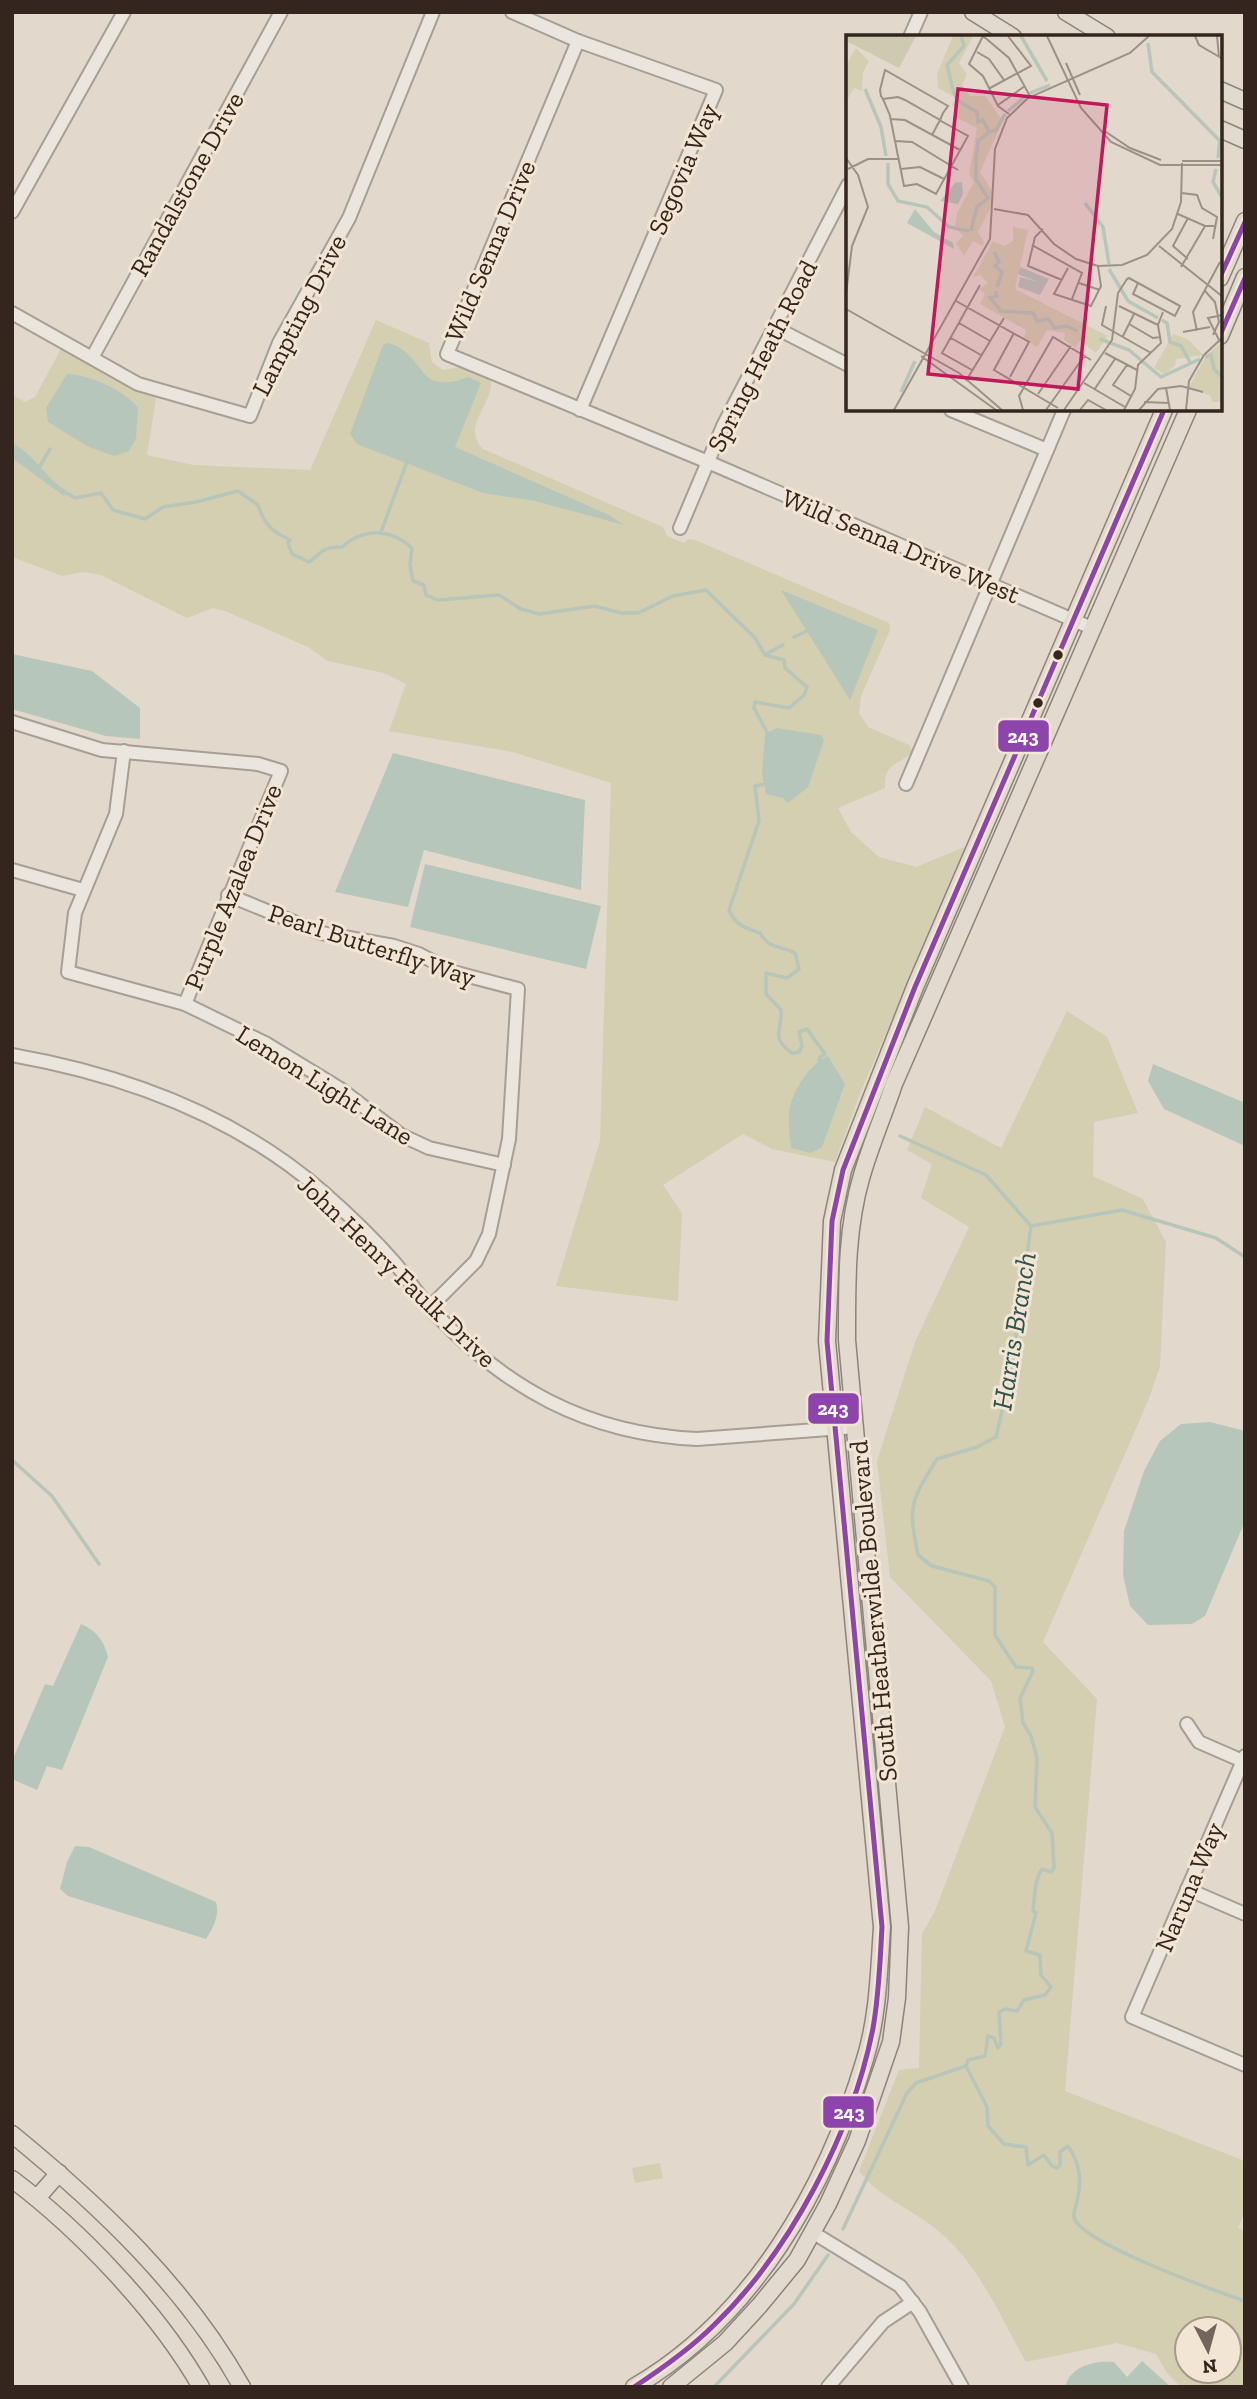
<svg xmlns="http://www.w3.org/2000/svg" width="1257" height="2399" viewBox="0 0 1257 2399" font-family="'Zilla Slab',serif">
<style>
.green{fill:#d3cfb0;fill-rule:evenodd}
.water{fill:#b7c6ba}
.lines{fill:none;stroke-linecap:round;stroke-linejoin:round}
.stream{stroke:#b7c6ba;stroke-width:3.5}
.minor-casing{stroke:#a79e96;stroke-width:16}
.major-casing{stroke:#8c847c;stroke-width:19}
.minor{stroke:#eae5dd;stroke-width:12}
.major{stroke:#e2dacf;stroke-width:16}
.bus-1-casing{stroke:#f2e5d3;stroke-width:10}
.bus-1{stroke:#8e44ad;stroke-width:5}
.bus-dot{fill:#34261f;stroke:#f2e5d3;stroke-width:2.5}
.labels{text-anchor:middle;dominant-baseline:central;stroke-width:6;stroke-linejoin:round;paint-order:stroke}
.street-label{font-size:26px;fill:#34261f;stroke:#f2e5d3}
.water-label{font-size:28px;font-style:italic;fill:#2f534c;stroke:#f2e5d3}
.inset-river{fill:none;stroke:#b7c6ba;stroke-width:3.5}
.inset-road{fill:none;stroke:#9c9187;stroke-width:2}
.view{fill:#c2185b;fill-opacity:0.15;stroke:#c2185b;stroke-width:3.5}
.inset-edge{fill:none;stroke:#34261f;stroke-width:3.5}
.line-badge{stroke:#f2e5d3;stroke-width:2.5}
.badge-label{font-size:19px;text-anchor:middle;font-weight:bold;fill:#fff}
</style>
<rect width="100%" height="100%" fill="#e2d9cc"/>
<g class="green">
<path d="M376,320L429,343L432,362L443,370L466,366L490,376C498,402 459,424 483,449L663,527L667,536L684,543L688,539L695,540L889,623L890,630L861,696L859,713L868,727L909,745L913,752C899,765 883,763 885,788L838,808L851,832L879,857L916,867L967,846L861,1091L835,1162L772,1149L743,1134L663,1185L682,1213L678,1301L556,1286L600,1141L611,783L513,752L389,731L406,684L384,673L328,661L308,647L225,611L213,608L187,618L101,575L83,572L62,576L12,557V395L25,402L35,397L62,347L156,398L147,455L193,465L310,470Z"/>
<path d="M1067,1011L1107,1037L1138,1113L1094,1122L1093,1176L1143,1199L1166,1242L1160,1367L1148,1401L1043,1642L1097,1699L1065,2091L1245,2161V2212L1238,2228L1245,2232V2387H1181L1167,2373L1156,2354L1117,2343L1026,2362C1002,2320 981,2269 944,2236C918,2211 881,2200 859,2171L899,2070L919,2068L922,1934L935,1911L1005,1727L991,1681L890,1577L877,1461L915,1342L969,1227L921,1198L932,1164L907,1150L925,1107L1001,1148ZM1187,2329H1229V2371H1187Z"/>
<path d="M660,2163L663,2178L635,2183L632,2168Z"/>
</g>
<g class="water">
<path d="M389,343C428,356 415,397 468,377L481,383L455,447L609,515L624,525L535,501L483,493L357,444L350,434L383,345Z"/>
<path d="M67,374C88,374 126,391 138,408L136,438L129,451L114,456L87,446L48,422L46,408Z"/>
<path d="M12,443C35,454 45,479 67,491L64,496L12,458Z"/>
<path d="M781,590L878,630L850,700Z"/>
<path d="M12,654L92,671L140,708V739L106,736L12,709Z"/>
<path d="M777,728L821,735L824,740L808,787L788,803L783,798L766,794L762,773L765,734Z"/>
<path d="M393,753L585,800L581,890L424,850L408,907L335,892Z"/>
<path d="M425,864L601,906L586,969L410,927Z"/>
<path d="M828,1056L845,1084L822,1147L811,1153L791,1148C790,1137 788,1125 789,1114C790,1094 809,1064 828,1056Z"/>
<path d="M1153,1064L1245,1103V1146L1164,1109L1148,1081Z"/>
<path d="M1210,1422L1245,1431V1521L1205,1616L1192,1624L1148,1625L1130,1606L1123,1575L1124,1531L1144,1471L1160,1441L1181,1424Z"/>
<path d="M81,1624C97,1631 104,1641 108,1657L62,1770L47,1766L37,1790L12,1779V1761L45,1684L53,1686Z"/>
<path d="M75,1846L89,1847L216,1902C220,1915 213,1928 206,1939L68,1896L60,1889L67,1862Z"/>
<path d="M1142,2361L1171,2387H1065C1070,2366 1095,2360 1114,2362L1127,2377Z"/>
</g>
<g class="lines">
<g class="stream">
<path d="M37,471L50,449"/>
<path d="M63,491L75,498L101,493L113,510L145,519L163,507L196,502L238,491L258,505C264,524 272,532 290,540L288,543L292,554L309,562C323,553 319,547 342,547C364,528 390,528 412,548L410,565L413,581L424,585L426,595L438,600L499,595L521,609L539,614L595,606L621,613H638L673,596L706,590L755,638L765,655L784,660L785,668L807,687L804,695L789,708L755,702L754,708L768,734"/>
<path d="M381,532L408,459"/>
<path d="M794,637L811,629"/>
<path d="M766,654L783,645"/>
<path d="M766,784L755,786L759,821L729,910C737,927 745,927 760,933C770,950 780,945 795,953L799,969L787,978L766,973V994L781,1010C783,1029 769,1037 792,1053L799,1052L802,1046L799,1032L807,1029L825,1054L820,1057L819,1064"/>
<path d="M900,1136L986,1175L1031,1226"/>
<path d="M1031,1226L1011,1371L996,1437L977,1447L937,1459C910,1502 908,1506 918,1555L932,1566L989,1581L995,1587V1635L1016,1667L1032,1668L1033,1671L1020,1698L1023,1723L1031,1736L1037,1758L1035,1807L1052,1833L1054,1868L1051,1872L1042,1869C1034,1881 1035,1896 1033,1911L1036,1913L1026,1951L1040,1955L1041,1975L1051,1987L1045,1995L1024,2000L1017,2011L1005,2009L999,2012L1001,2044L998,2048L994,2038L988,2036L985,2056L968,2060L966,2066L987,2107L988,2126L1004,2144L1026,2147L1028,2165L1044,2155L1052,2166L1057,2168L1060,2165V2152L1068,2146C1080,2163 1082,2180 1077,2202C1076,2206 1073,2212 1074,2217C1080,2243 1216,2291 1245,2301"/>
<path d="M1031,1226L1122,1210L1216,1238L1245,1257"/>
<path d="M12,1460L52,1496L99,1564"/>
<path d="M843,2229L907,2093L916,2083L966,2066"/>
<path d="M714,2387L794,2304L828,2255"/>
</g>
<defs>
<g id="minor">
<path d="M512,12L578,41L716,90L580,410"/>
<path d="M910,37L921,12"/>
<path d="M578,41L447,354L708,462L1094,629"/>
<path d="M12,212L124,12"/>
<path d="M12,313L138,384L250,416L279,343L349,218L433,12"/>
<path d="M774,327L848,365"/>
<path d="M93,356L281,12"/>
<path d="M951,410L1047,450"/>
<path d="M680,528L723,426L848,185"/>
<path d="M12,722L102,750L258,764L281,771L185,1004"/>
<path d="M124,751L116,814L75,913L68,972L185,1004L267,1044L339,1088L401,1135L429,1148L504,1165"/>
<path d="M906,784L1064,410"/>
<path d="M12,870L83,890"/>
<path d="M228,895L321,933L394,946L419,954L453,972L518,989L509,1139L489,1234L476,1261L430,1307"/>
<path d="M12,1055C125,1075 236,1116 323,1192C347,1213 373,1238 394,1262C407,1277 417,1294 430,1308C504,1388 587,1434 697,1439L856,1427"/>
<path d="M1187,1724L1199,1742L1245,1762"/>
<path d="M1245,1756L1132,2017L1245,2065"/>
<path d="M1187,1889L1245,1914"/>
<path d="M812,2232L900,2286L920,2312L962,2387"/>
<path d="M828,2387L883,2322L913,2302"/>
</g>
<g id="major">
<path d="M973,12L1013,37"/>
<path d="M1066,12L1107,37"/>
<path d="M1220,90L1245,101"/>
<path d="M1220,129L1245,140"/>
<path d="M1220,278L1245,221"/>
<path d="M1220,336L1245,277"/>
<path d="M12,2134C100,2206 186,2287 242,2387"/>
<path d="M12,2179C81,2231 158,2312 201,2387"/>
<path d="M37,2198L59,2173"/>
<path d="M634,2387C753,2318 827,2187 865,2059C878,2017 879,1971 882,1927L827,1341L832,1221L843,1170L915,987L1164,410"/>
<path d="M671,2387L725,2343L760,2305L797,2260L828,2204L857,2141L891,2042L897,1998L900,1927L847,1340C847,1285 846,1228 862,1175C871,1144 884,1114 894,1084L1188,410"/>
</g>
</defs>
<use href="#minor" class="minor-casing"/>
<use href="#major" class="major-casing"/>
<use href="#minor" class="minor"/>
<use href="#major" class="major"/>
<defs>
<g id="bus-1">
<path d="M1220,277L1245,222"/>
<path d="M1220,335L1245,278"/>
<path d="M634,2387C663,2368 690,2349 714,2325C790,2252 853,2131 873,2028C879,1995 880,1961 882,1927L827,1341L832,1221L843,1170L915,987L1164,410"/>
</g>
</defs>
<use href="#bus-1" class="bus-1-casing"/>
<use href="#bus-1" class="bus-1"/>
</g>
<g class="bus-dot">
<circle cx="1058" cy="655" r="6"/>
<circle cx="1038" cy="703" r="6"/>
</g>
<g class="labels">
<g class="street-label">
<text transform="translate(683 169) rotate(-67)">Segovia Way</text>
<text transform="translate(187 184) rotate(-61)">Randalstone Drive</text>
<text transform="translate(490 251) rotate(-67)">Wild Senna Drive</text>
<text transform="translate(299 315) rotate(-63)">Lampting Drive</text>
<text transform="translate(762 356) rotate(-63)">Spring Heath Road</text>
<text transform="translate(901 546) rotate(23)">Wild Senna Drive West</text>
<text transform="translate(233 887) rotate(-68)">Purple Azalea Drive</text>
<text transform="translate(372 945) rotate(18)">Pearl Butterfly Way</text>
<text transform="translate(325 1085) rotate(32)">Lemon Light Lane</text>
<text transform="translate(397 1271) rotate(44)">John Henry Faulk Drive</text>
<text transform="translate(873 1611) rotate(-95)">South Heatherwilde Boulevard</text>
<text transform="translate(1189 1887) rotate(-67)">Naruna Way</text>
</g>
<g class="water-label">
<text transform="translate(1014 1331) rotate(-81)">Harris Branch</text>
</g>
</g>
<g transform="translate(846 35)">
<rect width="376" height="376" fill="#e2d9cc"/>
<path d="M107,1H127L113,28L121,39L116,50L124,61H139L157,86L134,137L146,156V170L132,197L138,207L136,211L127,206L118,221L110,208L117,201L109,192L111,178L128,147L123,139L131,93L109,82L112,75L106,70L110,63L92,53L91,39ZM10,13L23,26L17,37L16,56L8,53L0,67V30ZM167,192L182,195L169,254L262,301L250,318L234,306L229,312L218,305L219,298L201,295L191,312L178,303L180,295L134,269L139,259L133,254L142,248L134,240L127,242L147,206L158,211L167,206ZM327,299L343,305L357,320L330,324L329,331L318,339L308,333ZM376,307V367H366L365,361L343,352L360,321Z" fill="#d3cfb0"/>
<path d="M0,1H70L53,33L0,6Z" fill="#cecaaf"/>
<path d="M116,147L117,159L112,169L94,166L109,148ZM69,174L88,197L107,208L108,214L61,188ZM174,232L203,244L194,260L172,252L174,242L192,247L172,239Z" fill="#b7c6ba"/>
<path class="inset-river" d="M115,1L118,11L101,30L107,55L111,65L131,77L132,87L137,85L143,97L132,106L130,124V144L142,163L131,172L125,196M175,1L201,46M302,8L306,37L374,106L372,123M19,54L35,92L40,121M184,58L204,50M162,76L180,61M143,97L150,95L159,79M42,128V149L52,166L81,172L103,192L123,196M370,134L367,147L377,164M239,168L257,192L263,229M148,217L153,227L149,231L156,237L151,252M263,234L282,266L312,283M149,256L151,261L144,263L155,276L187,278L191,286L202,284L209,293L221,291L231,296M316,285L321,288L324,307L335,311L344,327M254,304L283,315L315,342L354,324M359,322L365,320L368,334L377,343M55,357L69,326"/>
<path class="inset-road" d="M137,1L123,29L137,41L152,71L163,79M137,1L163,23L185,63M201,1L235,73L265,107L314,130H377M349,1L353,10L377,24M371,1L373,22M131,17L143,24L158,45M220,28L234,60M144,53L185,31L162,1M37,64L52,62L59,65L94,85L95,86L122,101L90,159L71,149L58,151L44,81L43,78L37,64L35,61L34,55L39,35L102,71L97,78L94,85L86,100M152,70L179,51M45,84L59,85L114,115M257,95L284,113L315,125M49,106L66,107L112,135M0,123L12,140L22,172L6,211L0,259M336,126H377M2,134L22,124H53M55,134L74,132L98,144M336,158L351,160L356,173L371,182L367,204M148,174L182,180L208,209L230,224L252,231L276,230L301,220L326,194L335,167L336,128M332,179L359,191H370M197,194L189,202L182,231L216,245M186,210L236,238L226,264M313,211L377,262M342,224L327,211L342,183M335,232L359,191M222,233L208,259L245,271L255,251L252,231M233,248L254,255M359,256L369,267L373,287L367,300M110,266L183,307L164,342M260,271L256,290L305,318M273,271L312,290M0,274L113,338L156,375M113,288L144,306M283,289L307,303L315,302M351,296L347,277L374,227M337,297L364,292M168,298L148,335L212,373M277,301L288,279M105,303L135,320M374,307L362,283L377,280M259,318L291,335M75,321L150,375M281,330L267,350L285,361M126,335L96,318L134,250M120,346L158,283M238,348L279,372M320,353L324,375M248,355L269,324M192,359L225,311M298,367L323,368M48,375L144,204L149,114L161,83L182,63L284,18L303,1M177,375L173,361L207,302L245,325M200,375L239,320M218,375L266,305L272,258L281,244L283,243L334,271L329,281L287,259L292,248M234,375L242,365L260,375M278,375L289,354L292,330L315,308L312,290L317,277M293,375L312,354L335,351L357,357M340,375L343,346L358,320L377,302"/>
<path class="view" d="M112,54L261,70L232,354L82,339Z"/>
<rect width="376" height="376" class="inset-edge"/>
</g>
<g class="line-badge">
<rect x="997" y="719" width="53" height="34" rx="7" fill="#8e44ad"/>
<rect x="807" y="1392" width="53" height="33" rx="7" fill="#8e44ad"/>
<rect x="822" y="2095" width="53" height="34" rx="7" fill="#8e44ad"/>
</g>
<g class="badge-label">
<text x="1023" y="743">243</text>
<text x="833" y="1415">243</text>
<text x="849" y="2119">243</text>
</g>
<rect width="1257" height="2399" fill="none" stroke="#34261f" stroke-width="28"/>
<g transform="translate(1208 2350) rotate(174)"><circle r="33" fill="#f2e5d3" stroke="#a6998b" stroke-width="2"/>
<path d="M0-5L12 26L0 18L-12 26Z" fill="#71655c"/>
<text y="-10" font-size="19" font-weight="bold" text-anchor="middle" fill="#34261f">N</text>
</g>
</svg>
